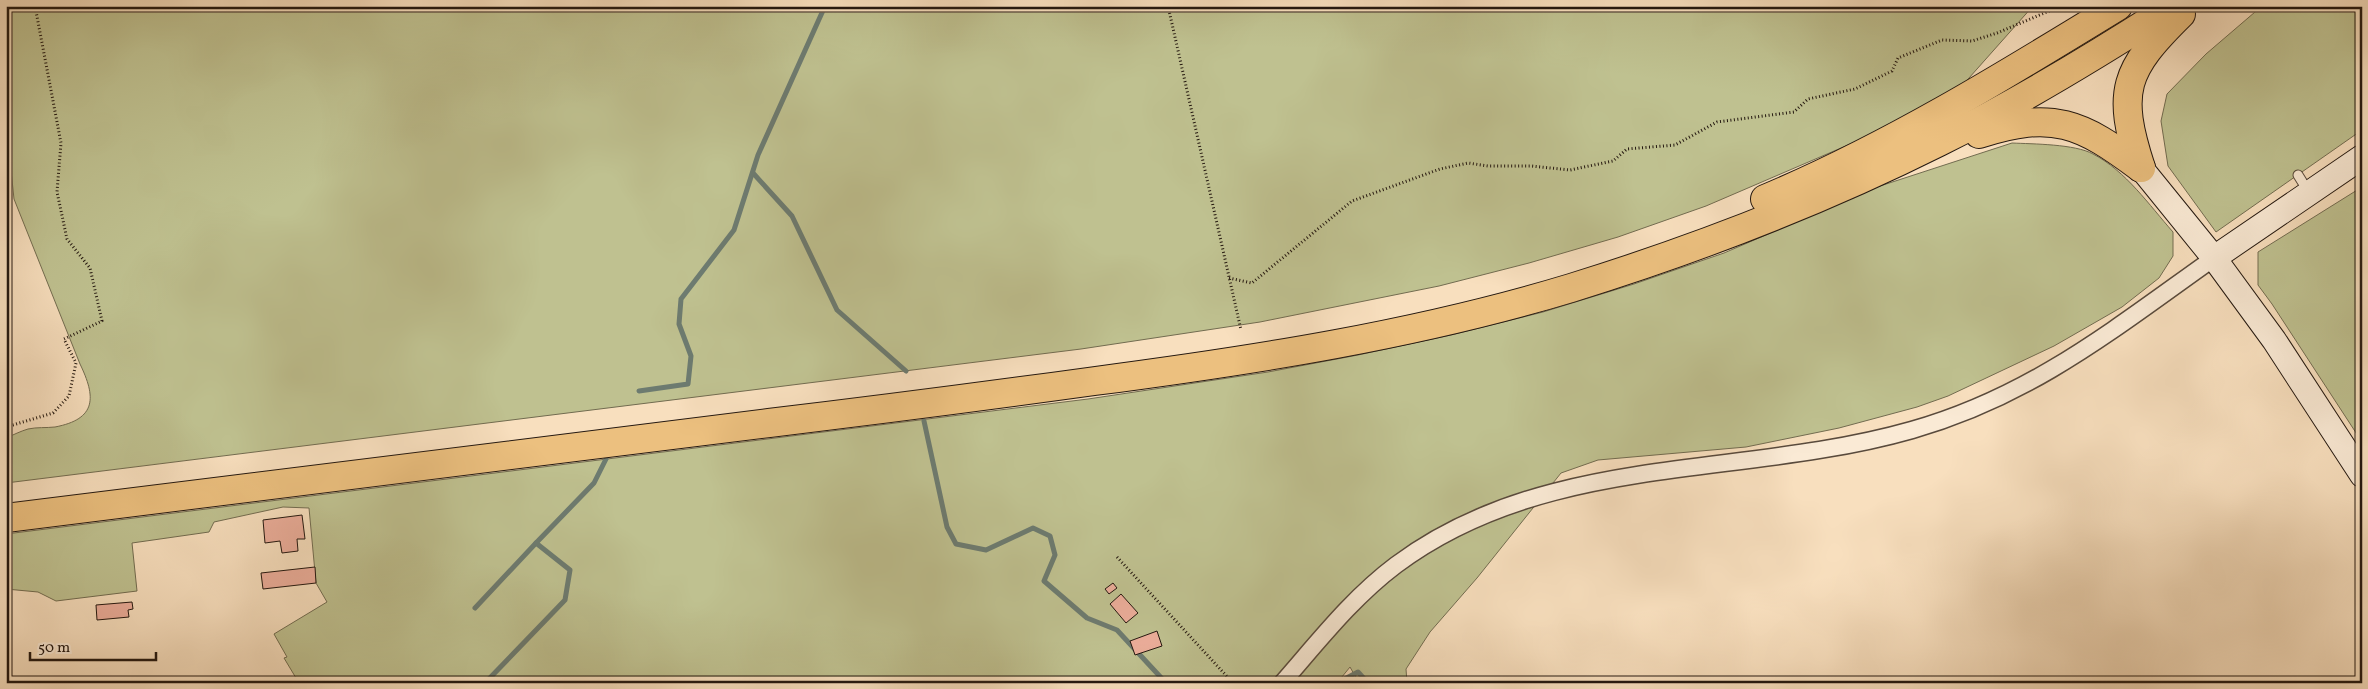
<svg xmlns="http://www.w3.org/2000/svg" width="2368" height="689" viewBox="0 0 2368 689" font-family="Vollkorn,serif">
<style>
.green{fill:#bfc190;stroke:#726c50}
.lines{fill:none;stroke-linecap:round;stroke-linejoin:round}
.stream{stroke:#6d7b70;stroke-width:5}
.building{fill:#ecae9b;stroke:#241810}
.lane-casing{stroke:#594a3c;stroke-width:11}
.street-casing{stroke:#594a3c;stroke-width:19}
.secondary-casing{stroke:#241810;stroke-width:26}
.highway-casing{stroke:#241810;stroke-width:30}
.path{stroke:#241810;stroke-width:3;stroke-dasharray:1 2.5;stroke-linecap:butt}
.lane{stroke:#faead5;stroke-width:9}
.street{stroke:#faead5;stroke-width:16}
.secondary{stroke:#faead5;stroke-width:24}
.highway{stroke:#ecc07f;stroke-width:28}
</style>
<rect width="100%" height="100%" fill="#f8dfbe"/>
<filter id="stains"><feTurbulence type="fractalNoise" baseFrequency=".004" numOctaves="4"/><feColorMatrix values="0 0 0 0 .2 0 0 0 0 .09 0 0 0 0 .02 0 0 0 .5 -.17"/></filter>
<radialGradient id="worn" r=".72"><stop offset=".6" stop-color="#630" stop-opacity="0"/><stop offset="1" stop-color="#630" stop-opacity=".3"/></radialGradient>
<g class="green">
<path d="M6,6H2033L1961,87L1855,142L1706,206L1618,237L1529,263L1439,286L1260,322L1081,349L6,483V438C13,435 21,431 28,429C37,427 46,428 55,427C97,419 96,397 80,364L14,199L8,142Z"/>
<path d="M2262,6H2360L2362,9V130L2216,232L2168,166L2161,121L2167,94L2206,54Z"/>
<path d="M2012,143C2033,144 2075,144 2093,154C2126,171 2149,205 2173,232V256L2159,278L2122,307L2054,346L1948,396L1917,407L1839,428L1746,447L1598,460L1561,473L1477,578L1430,632L1406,669L1407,683H1359L1350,667L1337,683H299L284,658L287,657L274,634L327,602L316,583L309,508L283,507L214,522L209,532L132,543L137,591L56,601L38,592L6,589V534L1088,399L1268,372L1358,355L1451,335L1543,312L1634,284L1724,253L1877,187Z"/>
<path d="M2362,187V442L2272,304L2258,285V252Z"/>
</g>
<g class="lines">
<g class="stream">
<path d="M753,173L792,216L837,310L906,371"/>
<path d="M639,391L688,384L691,356L679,324L681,299L734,230L758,155L825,6"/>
<path d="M924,421L947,527L956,544L986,550L1033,528L1050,536L1055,555L1044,581L1087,618L1117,630L1166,683"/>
<path d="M475,608L536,543"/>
<path d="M485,683L565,600L570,570L536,543L594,483L606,459"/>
<path d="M1337,683L1358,672L1368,683"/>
</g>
</g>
<g class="building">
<path d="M302,515L305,539H297L298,551L282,553L280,541L265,543L263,520Z"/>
<path d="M315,567L316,583L263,589L261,573Z"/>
<path d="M1113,583L1117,588L1109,594L1105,589Z"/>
<path d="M1121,594L1138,613L1126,623L1110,604Z"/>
<path d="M132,602L133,609L128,610L129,617L97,620L96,605Z"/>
<path d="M1157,631L1162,646L1135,655L1130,641Z"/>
</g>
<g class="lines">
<defs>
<path id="lane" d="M2298,175L2308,191"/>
<path id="street" d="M1282,683C1318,642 1352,598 1396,565C1547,452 1741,479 1912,430C2032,396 2115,328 2214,258"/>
<g id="secondary">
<path d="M2141,168L2214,258L2274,340L2362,475"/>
<path d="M2214,258L2362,157"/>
</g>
<g id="highway">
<path d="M1979,134C2053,110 2081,123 2141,168"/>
<path d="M2141,168C2116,91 2124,70 2181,14"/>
<path d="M1765,199C1889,147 2004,76 2118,6"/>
<path d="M6,518C261,486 515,454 769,423C878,410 986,396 1095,381C1255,360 1416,335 1571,288C1697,249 1821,201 1939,142C2020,102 2097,55 2173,6"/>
</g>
</defs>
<use href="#lane" class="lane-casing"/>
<use href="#street" class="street-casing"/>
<use href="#secondary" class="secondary-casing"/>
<use href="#highway" class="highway-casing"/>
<g class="path">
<path d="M1168,6L1241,330"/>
<path d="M1229,278L1252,283L1352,201L1440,169L1468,163L1488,166H1531L1570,170L1613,161L1627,149L1675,145L1717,122L1794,112L1808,99L1855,89L1892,71L1898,58L1942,40L1972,41L1997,33L2061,6"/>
<path d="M6,427L53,413L69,396L76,363L64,339L102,321L90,268L67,239L57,192L61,143L35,6"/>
<path d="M1117,557L1233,683"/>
</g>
<use href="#lane" class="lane"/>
<use href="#street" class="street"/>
<use href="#secondary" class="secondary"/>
<use href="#highway" class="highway"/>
</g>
<rect width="2368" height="689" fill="none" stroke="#f8dfbe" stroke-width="25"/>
<rect x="8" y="8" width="2353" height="674" fill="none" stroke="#241810" stroke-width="2.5"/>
<rect x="12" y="12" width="2343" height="664" fill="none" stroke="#241810"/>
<path d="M30 652v8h126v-8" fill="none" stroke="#241810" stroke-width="2.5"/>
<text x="38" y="652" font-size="15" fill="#241810" stroke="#faead5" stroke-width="4" paint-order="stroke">50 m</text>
<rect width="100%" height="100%" filter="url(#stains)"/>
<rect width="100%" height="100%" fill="url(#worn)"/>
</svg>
